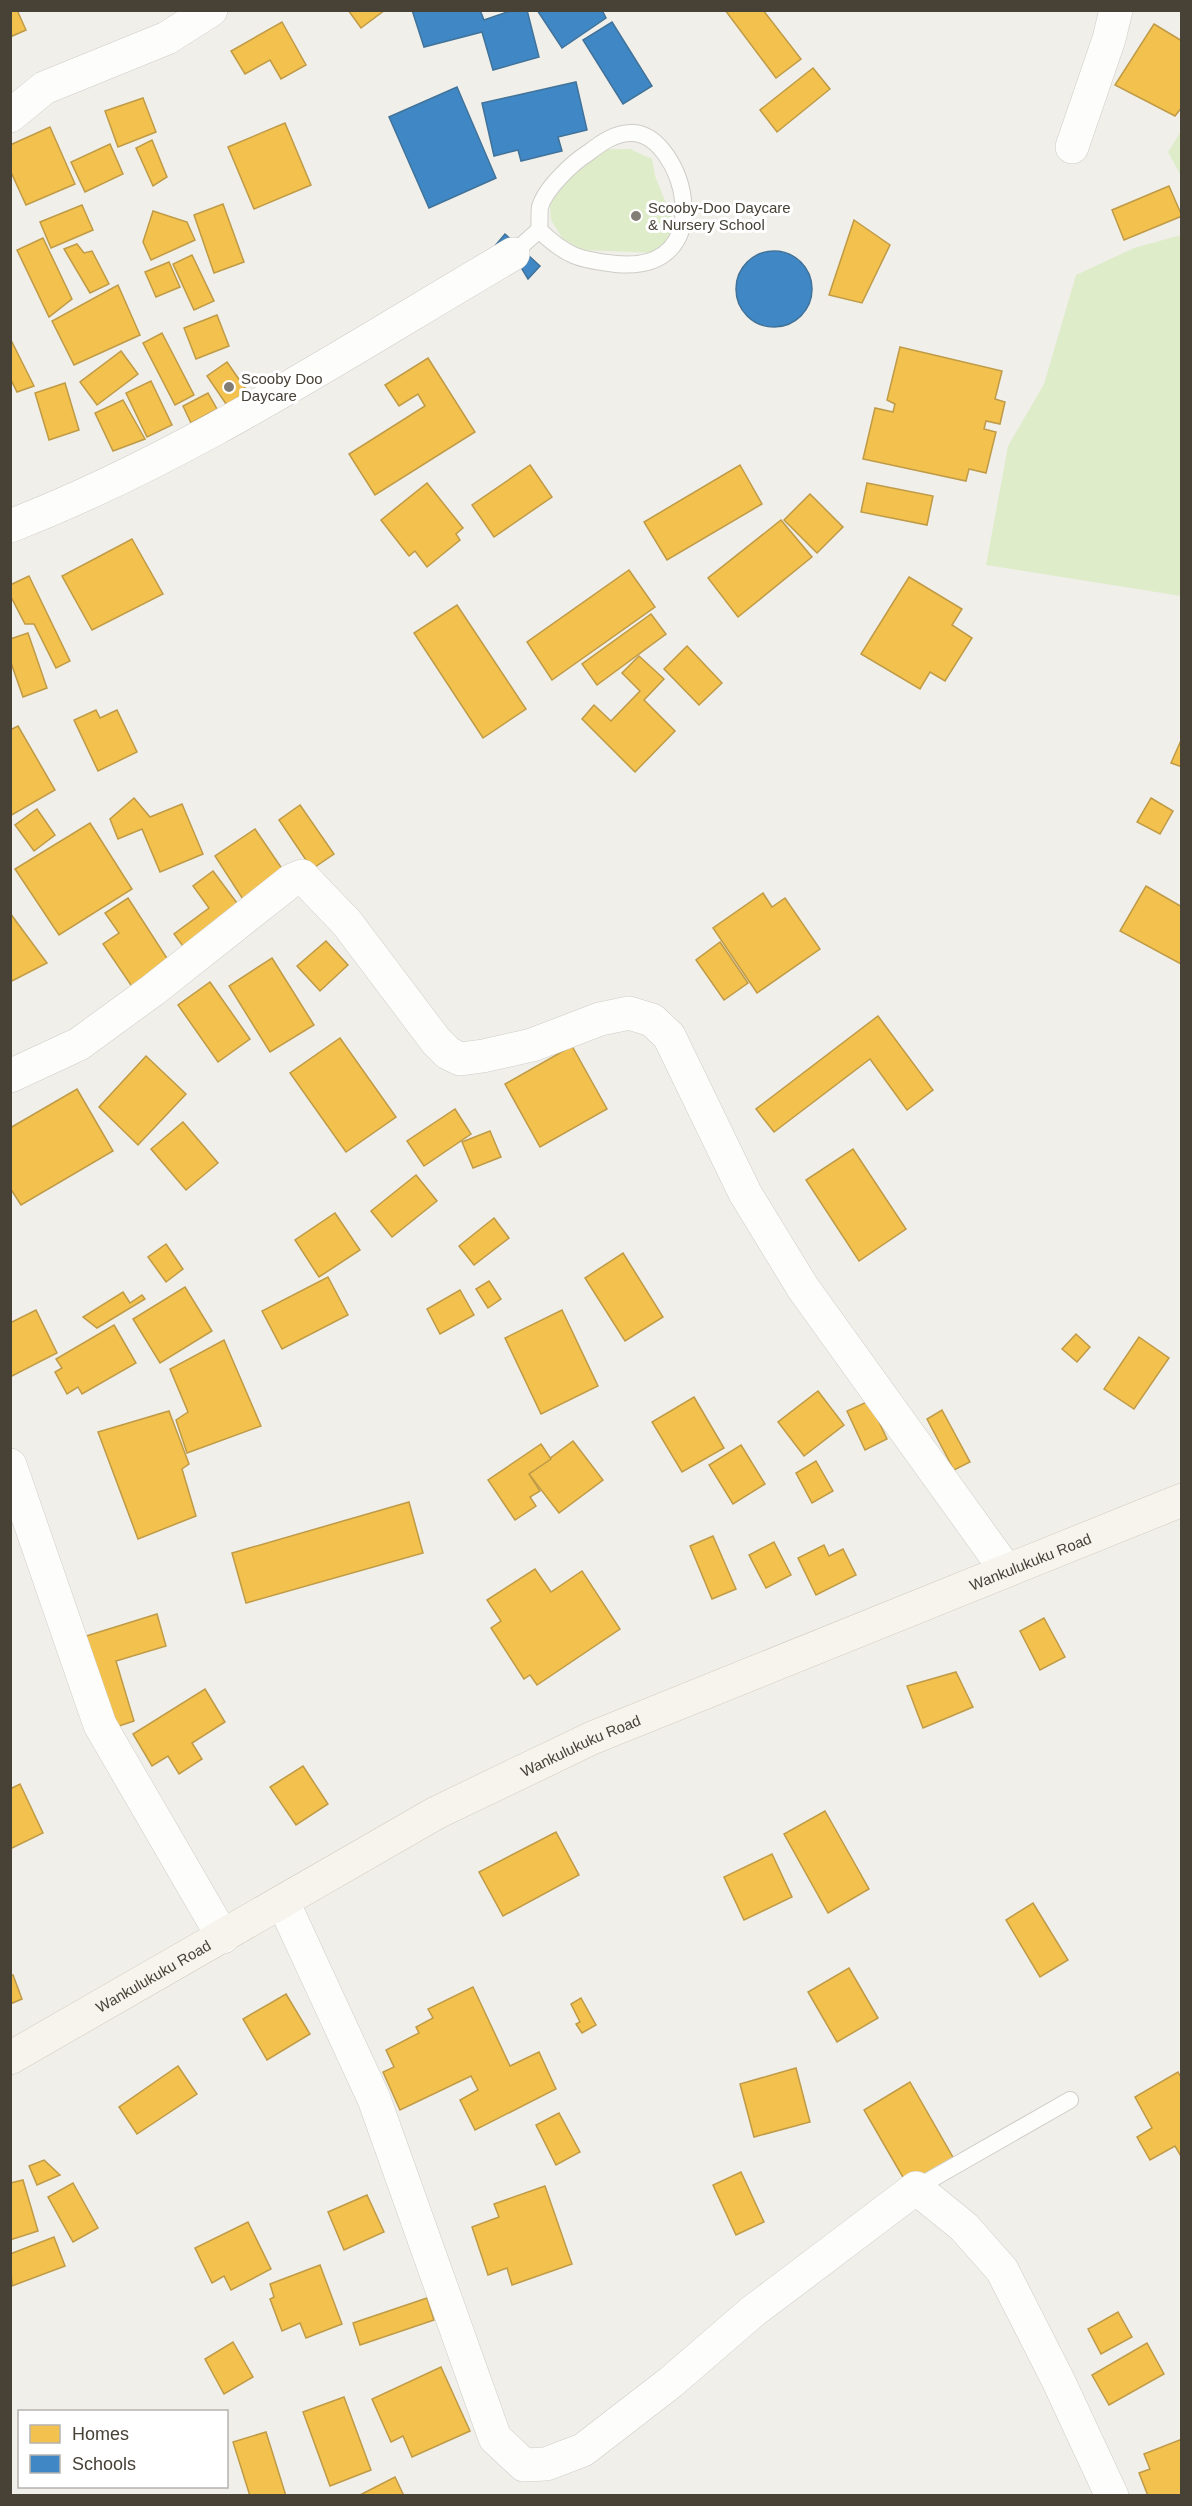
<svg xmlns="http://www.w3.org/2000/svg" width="1192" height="2506" viewBox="0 0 1192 2506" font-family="Helvetica,sans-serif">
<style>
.green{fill:#deecca}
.homes{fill:#f2c14e;stroke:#bf9b47;stroke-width:1.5}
.schools{fill:#3f88c5;stroke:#41739a;stroke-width:1.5}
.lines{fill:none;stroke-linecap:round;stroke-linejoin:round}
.lane-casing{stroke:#cfcdc7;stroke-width:18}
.street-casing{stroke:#cfcdc7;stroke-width:34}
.secondary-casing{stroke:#d1ccc1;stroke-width:34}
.lane{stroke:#fdfdfc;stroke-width:16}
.street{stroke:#fdfdfc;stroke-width:33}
.secondary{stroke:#f7f4ee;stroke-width:33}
.poi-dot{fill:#827e75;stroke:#fff;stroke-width:2}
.labels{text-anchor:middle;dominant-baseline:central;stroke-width:6;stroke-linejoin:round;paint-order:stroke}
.poi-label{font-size:15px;fill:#474136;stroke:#fff;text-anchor:start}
.street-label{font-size:15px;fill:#474136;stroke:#fff}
</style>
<rect width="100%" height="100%" fill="#f1efea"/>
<g class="green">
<path d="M1181,131H1182L1181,176L1168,152Z"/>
<path d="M606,149H630L652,159L655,176L676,228L670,244L655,253L583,250L563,239L551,220L550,207L554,195L589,158Z"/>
<path d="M1181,235V596L986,565L1008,446L1044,384L1076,275L1134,248Z"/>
</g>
<g class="homes">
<path d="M10,10H17L26,30L10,37Z"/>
<path d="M348,10H385L361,28Z"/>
<path d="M725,10H763L801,59L776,78Z"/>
<path d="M282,22L306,65L281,79L270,60L245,74L231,51Z"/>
<path d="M1154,24L1182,41V107L1175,116L1115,85Z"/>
<path d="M813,68L830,89L777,132L760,110Z"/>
<path d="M143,98L156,132L118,147L105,111Z"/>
<path d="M285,123L311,185L254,209L228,147Z"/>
<path d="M50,127L75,184L26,205L10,170V145Z"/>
<path d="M152,140L167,177L153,186L136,148Z"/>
<path d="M110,144L123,174L85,192L71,162Z"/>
<path d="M1169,186L1182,216L1124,240L1112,210Z"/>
<path d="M223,204L244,262L214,273L194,215Z"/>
<path d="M82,205L93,230L51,248L40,222Z"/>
<path d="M153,211L187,222L195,240L151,260L143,242Z"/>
<path d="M854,220L890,245L862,303L829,295Z"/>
<path d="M43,238L72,299L49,317L17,250Z"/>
<path d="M77,244L84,253L92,251L109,284L90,293L64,249Z"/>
<path d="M192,255L214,301L194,310L173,264Z"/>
<path d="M169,262L180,287L156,297L145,272Z"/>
<path d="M118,285L140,335L74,365L52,321Z"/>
<path d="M217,315L229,346L196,359L184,328Z"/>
<path d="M162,333L194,395L175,405L143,343Z"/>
<path d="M11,340L34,386L17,392L10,378Z"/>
<path d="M900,347L1002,371L995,399L1005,402L1000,424L986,421L984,429L996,432L986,473L969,469L966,481L863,459L875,408L893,412L895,404L887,400Z"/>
<path d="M121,351L138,374L97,405L80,382Z"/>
<path d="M428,358L475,432L375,495L349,454L425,406L418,394L399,406L385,385Z"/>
<path d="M227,362L252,398L226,404L207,376Z"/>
<path d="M151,381L172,425L147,437L126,393Z"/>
<path d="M65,383L79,430L49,440L35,393Z"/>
<path d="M208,393L217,409L191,423L183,406Z"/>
<path d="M123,400L145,439L113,451L95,413Z"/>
<path d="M530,465L552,497L494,537L472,505Z"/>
<path d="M740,465L762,504L667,560L644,522Z"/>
<path d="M427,483L463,528L456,534L460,540L427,567L415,551L409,556L381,520Z"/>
<path d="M867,483L933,496L927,525L861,512Z"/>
<path d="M810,494L843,527L817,553L784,520Z"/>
<path d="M781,520L812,557L738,617L708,578Z"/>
<path d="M132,539L163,594L92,630L62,576Z"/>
<path d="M629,570L655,607L552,680L527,642Z"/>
<path d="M29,576L70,661L56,668L34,624H25L10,595V585Z"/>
<path d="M909,577L962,609L952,625L972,638L945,681L930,672L920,689L861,654Z"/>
<path d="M457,605L526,709L483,738L414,633Z"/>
<path d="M651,614L666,634L597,685L582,664Z"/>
<path d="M28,633L47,688L23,697L10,660V639Z"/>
<path d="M687,646L722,683L699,705L664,669Z"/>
<path d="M639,656L664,679L644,700L675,731L635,772L582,719L594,705L611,721L640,691L622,673Z"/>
<path d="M96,710L100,718L117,710L137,752L98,771L74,720Z"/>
<path d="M18,726L55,790L10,816V730Z"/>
<path d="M1182,738V767L1171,763Z"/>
<path d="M134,798L150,817L182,804L203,854L160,872L142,829L118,839L110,819Z"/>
<path d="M1151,798L1173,811L1160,834L1137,822Z"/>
<path d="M300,805L334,854L312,869L279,820Z"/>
<path d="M37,809L55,835L34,851L15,825Z"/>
<path d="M90,823L132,889L59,935L15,869Z"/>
<path d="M255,829L287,876L246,904L215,856Z"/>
<path d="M213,871L243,911L188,953L174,934L209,908L193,886Z"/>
<path d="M1146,886L1182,907L1181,964L1120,931Z"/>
<path d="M763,893L772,907L785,898L820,949L757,993L713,928Z"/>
<path d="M128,898L172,966L135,991L103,944L119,933L105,913Z"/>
<path d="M10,913L47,963L10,982Z"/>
<path d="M326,941L348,965L320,991L297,966Z"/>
<path d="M720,942L748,983L724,1000L696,960Z"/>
<path d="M272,958L314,1025L270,1052L229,986Z"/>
<path d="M210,982L250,1039L218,1062L178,1005Z"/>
<path d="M878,1016L933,1090L907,1110L870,1059L774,1132L756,1109Z"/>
<path d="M340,1038L396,1117L346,1152L290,1073Z"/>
<path d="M572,1046L607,1109L540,1147L505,1084Z"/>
<path d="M146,1056L186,1094L138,1145L99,1107Z"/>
<path d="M77,1089L113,1151L21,1205L10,1188V1128Z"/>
<path d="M455,1109L471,1134L424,1166L407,1141Z"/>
<path d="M183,1122L218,1163L186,1190L151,1149Z"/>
<path d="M490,1131L501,1157L473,1168L462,1142Z"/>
<path d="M853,1149L906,1229L859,1261L806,1180Z"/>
<path d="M416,1175L437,1201L392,1237L371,1211Z"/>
<path d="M335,1213L360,1250L319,1277L295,1240Z"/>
<path d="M494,1218L509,1238L474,1265L459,1246Z"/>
<path d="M166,1244L183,1269L166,1282L148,1257Z"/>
<path d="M623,1253L663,1317L625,1341L585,1278Z"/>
<path d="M328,1277L348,1315L282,1349L262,1311Z"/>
<path d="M489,1281L501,1299L488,1308L476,1289Z"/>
<path d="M185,1287L212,1331L160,1363L133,1319Z"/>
<path d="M460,1290L474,1315L440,1334L427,1309Z"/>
<path d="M123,1292L130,1303L142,1295L145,1299L97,1328L83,1317Z"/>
<path d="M36,1310L57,1353L10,1377V1323Z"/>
<path d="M562,1310L598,1386L541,1414L505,1338Z"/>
<path d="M114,1325L136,1363L82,1394L78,1387L67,1394L55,1372L62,1368L56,1359Z"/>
<path d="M1076,1334L1090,1347L1077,1362L1062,1349Z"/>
<path d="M1139,1337L1169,1358L1134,1409L1104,1389Z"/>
<path d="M224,1340L261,1426L187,1453L176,1420L188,1412L170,1369Z"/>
<path d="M818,1391L844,1425L804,1456L778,1422Z"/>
<path d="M694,1397L724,1448L682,1472L652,1422Z"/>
<path d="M869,1401L887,1439L865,1450L847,1411Z"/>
<path d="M942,1410L970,1462L954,1470L927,1419Z"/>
<path d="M169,1411L189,1464L182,1469L196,1516L138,1539L98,1432Z"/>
<path d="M573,1441L603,1480L559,1513L529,1474Z"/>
<path d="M541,1444L551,1459L529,1474L540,1491L530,1497L536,1506L515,1520L488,1480Z"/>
<path d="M741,1445L765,1484L733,1504L709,1465Z"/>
<path d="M816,1461L833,1491L812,1503L796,1473Z"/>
<path d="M409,1502L423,1553L246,1603L232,1553Z"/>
<path d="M713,1536L736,1589L712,1599L690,1546Z"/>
<path d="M774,1542L791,1575L766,1588L749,1555Z"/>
<path d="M824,1545L829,1556L843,1549L856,1575L816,1595L798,1558Z"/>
<path d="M535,1569L551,1592L582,1571L620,1629L537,1685L530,1675L524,1679L491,1628L501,1621L487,1600Z"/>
<path d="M157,1614L166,1646L116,1661L134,1721L110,1729L83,1637Z"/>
<path d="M1044,1618L1065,1657L1040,1670L1020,1631Z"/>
<path d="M956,1672L973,1707L923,1728L907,1686Z"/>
<path d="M205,1689L225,1722L192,1743L202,1759L179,1774L168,1756L152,1766L133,1734Z"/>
<path d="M303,1766L328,1804L296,1825L270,1787Z"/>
<path d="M20,1784L43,1833L10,1849V1789Z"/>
<path d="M825,1811L869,1889L828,1913L784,1834Z"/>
<path d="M556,1832L579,1875L503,1916L479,1872Z"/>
<path d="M772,1854L792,1897L744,1920L724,1877Z"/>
<path d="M1033,1903L1068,1960L1040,1977L1006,1920Z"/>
<path d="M849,1968L878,2018L837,2042L808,1992Z"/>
<path d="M13,1975L22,1999L10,2004V1976Z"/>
<path d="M473,1987L510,2066L539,2052L556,2089L475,2130L460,2100L478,2090L471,2076L400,2110L383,2072L394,2067L386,2050L419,2033L416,2027L433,2018L428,2009Z"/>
<path d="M286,1994L310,2034L267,2060L243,2019Z"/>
<path d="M581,1998L596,2025L582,2033L576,2024L580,2022L571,2004Z"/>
<path d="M178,2066L197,2094L137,2134L119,2107Z"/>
<path d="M796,2068L810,2122L754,2137L740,2084Z"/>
<path d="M1178,2072L1182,2079V2158L1175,2146L1150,2160L1137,2137L1152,2128L1135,2097Z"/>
<path d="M910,2082L954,2159L908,2186L864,2110Z"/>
<path d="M559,2113L580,2152L556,2165L536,2125Z"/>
<path d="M44,2160L60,2175L37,2185L29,2166Z"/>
<path d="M741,2172L764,2222L736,2235L713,2185Z"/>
<path d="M23,2180L38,2231L10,2240V2183Z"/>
<path d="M73,2183L98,2228L73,2242L48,2197Z"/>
<path d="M545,2186L572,2264L512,2285L507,2268L488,2275L472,2227L499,2217L494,2204Z"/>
<path d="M367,2195L384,2232L344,2250L328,2212Z"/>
<path d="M248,2222L271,2269L231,2290L224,2276L212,2283L195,2248Z"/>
<path d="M54,2237L65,2266L12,2286L10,2254Z"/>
<path d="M320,2265L342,2324L306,2338L300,2323L282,2331L270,2299L274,2297L270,2284Z"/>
<path d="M427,2298L434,2320L360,2345L353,2323Z"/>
<path d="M1118,2312L1132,2337L1101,2354L1088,2329Z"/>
<path d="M233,2342L253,2377L224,2394L205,2359Z"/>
<path d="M1147,2343L1164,2374L1109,2405L1092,2375Z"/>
<path d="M441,2367L470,2431L412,2457L403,2436L391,2442L372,2399Z"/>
<path d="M344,2397L371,2470L330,2486L303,2412Z"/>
<path d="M266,2432L286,2496H250L233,2442Z"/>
<path d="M1182,2439V2496H1148L1139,2473L1150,2469L1144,2454Z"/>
<path d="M395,2477L404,2496H358Z"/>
</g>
<g class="schools">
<path d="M412,10H480L484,20L513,10H527L539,57L493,70L482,32L424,47Z"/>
<path d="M537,10H602L606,18L562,48Z"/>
<path d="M612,22L652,86L623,104L583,40Z"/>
<path d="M576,82L587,130L558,137L562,151L521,161L518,150L494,156L482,103Z"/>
<path d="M457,87L496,178L429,208L389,117Z"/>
<path d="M505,234L540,266L528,279L513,254L493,248Z"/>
<circle cx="774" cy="289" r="38"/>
</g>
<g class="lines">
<defs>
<g id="lane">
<path d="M520,247L539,230C566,256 579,260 616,264C723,274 683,135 633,133C616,132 601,143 588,153C572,163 545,189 540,207C539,214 540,223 539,230"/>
<path d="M916,2188L1070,2100"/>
</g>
<g id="street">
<path d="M10,116L44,88L167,38L211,10"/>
<path d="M1072,147L1109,39L1116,10"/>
<path d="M10,526C188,457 349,350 513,254"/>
<path d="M10,1076L79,1044L153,990L292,880L302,876L347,923L436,1041L448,1053L460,1059L483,1056L532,1045L600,1019L629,1013L652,1020L669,1036L745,1193L803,1288L1006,1570"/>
<path d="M10,1465L100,1725L223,1937"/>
<path d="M283,1902L374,2099L495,2438L524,2465L546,2464L583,2450L671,2382L752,2312L916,2188L964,2227L1002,2270L1058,2380L1112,2496"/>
</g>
<g id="secondary">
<path id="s1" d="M10,2058L436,1813L592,1738L1182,1500"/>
</g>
</defs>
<use href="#lane" class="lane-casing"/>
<use href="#street" class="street-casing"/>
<use href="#secondary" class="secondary-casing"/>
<use href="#lane" class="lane"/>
<use href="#street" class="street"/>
<use href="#secondary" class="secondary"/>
</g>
<g class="poi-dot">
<circle cx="636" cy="216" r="6"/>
<circle cx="229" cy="387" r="6"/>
</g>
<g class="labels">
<g class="poi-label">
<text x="648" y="207">Scooby-Doo Daycare<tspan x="648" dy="17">&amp; Nursery School</tspan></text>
<text x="241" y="378">Scooby Doo<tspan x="241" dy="17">Daycare</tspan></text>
</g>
<g class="street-label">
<text stroke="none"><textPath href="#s1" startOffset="1137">Wankulukuku Road</textPath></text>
<text stroke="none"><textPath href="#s1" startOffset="651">Wankulukuku Road</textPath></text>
<text stroke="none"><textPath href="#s1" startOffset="165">Wankulukuku Road</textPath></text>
</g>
</g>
<rect width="1192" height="2506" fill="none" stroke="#474136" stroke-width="24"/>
<rect x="18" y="2410" width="210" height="78" fill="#ffffff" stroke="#b5b3af" stroke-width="1.5"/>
<rect x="30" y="2425" width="30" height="18" fill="#f2c14e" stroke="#b5b3af" stroke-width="1.5"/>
<text x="72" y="2440" font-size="18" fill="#474136">Homes</text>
<rect x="30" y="2455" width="30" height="18" fill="#3f88c5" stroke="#b5b3af" stroke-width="1.5"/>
<text x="72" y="2470" font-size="18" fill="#474136">Schools</text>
</svg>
